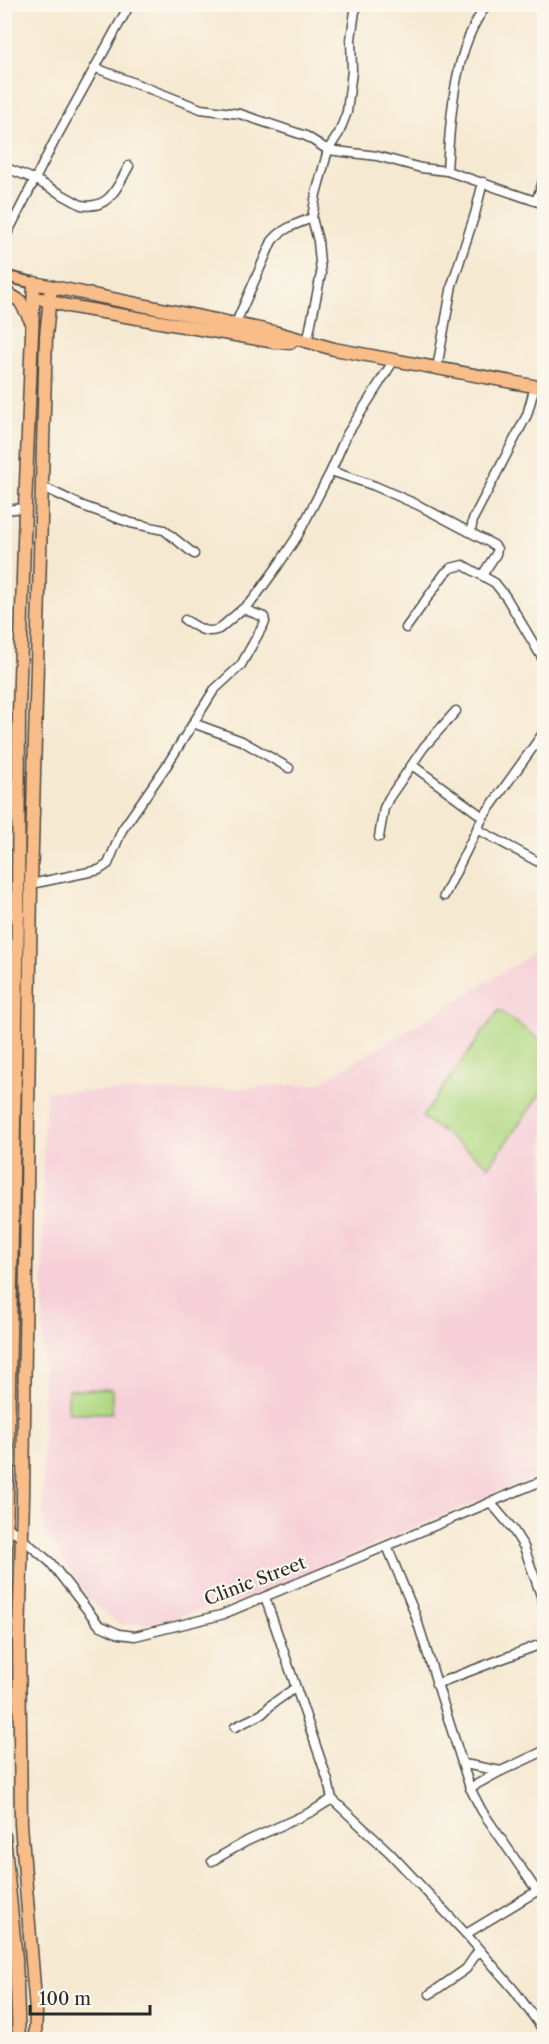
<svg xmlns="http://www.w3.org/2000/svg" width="549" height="2044" viewBox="0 0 549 2044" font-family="'Libre Caslon Text',serif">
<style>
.built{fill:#f6cfd8}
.green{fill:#b0d882;stroke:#6e8256;stroke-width:1.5}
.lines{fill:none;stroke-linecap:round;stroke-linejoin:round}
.minor-casing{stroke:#494844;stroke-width:11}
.major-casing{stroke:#494844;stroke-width:14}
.highway-casing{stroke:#494844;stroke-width:15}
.minor{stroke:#fff;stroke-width:8}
.major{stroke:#f8bd89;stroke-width:10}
.highway{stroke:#f8bd89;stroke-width:12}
.labels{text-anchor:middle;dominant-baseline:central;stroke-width:4.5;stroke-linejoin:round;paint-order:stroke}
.street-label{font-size:18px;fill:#2b2b2b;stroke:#fbf7ec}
</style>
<rect width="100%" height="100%" fill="#fbf7ec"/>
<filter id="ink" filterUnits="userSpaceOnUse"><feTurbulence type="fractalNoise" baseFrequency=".0167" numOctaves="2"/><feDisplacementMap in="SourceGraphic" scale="12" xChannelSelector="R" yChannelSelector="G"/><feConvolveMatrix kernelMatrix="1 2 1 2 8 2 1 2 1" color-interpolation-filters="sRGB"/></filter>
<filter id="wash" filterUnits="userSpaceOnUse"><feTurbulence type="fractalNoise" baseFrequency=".008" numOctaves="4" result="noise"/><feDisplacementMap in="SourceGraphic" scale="24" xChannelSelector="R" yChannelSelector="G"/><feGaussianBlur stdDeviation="1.35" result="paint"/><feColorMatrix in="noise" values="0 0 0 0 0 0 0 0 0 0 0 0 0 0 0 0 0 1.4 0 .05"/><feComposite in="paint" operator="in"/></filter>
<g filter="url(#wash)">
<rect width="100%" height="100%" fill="#f6e9d2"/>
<path class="built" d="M544,947V1472L264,1593L154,1623L121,1625L91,1602L43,1529V1137L47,1091H180L318,1084Z"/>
<g class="green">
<path d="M499,1010L544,1043V1089L489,1166L422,1117Z"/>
<path d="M112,1389V1413H68V1390Z"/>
</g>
</g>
<g filter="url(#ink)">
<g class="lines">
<defs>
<g id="minor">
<path d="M96,68L201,109L240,114L306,136L328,150L377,156L421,168L447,171L544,204"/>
<path d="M4,167L34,179L81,205C110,210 117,187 129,166"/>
<path d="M447,171C450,120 454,44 488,4"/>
<path d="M536,201L544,179"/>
<path d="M4,240L55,140L130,4"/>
<path d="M235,325L272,241C283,228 296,224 312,218"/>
<path d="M307,343L321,274L318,241L312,218L316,194L328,150L339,133L347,112L352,71L351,39L355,11L359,4"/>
<path d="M437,368L452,285L475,214L483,182"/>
<path d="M331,471L375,486L418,505L494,545L497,549L496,554L483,574"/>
<path d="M41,486L83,506L131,523L164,530L194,554"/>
<path d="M4,510L25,508"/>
<path d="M471,532L473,519L527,415L535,386"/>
<path d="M185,620C198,627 205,635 219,629L253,600L277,567L298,535L331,471L346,436L394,360"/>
<path d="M406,628L445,573L451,568L463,565L495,583L506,597L544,661"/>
<path d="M193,723L242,741L289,768"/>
<path d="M412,765L483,817"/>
<path d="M477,829L544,865"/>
<path d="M379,837L384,808L389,798L424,747L456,711"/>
<path d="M31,884L99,870L108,864L122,830L167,765L214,690L241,665L265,622L264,617L243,609"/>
<path d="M444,896L483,817L544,732"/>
<path d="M4,914L18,913"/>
<path d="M543,1198H544"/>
<path d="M490,1502L512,1528L524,1547L544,1604"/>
<path d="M7,1526L50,1562L99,1625L119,1634L135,1636L221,1615L544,1480"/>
<path d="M387,1546L415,1614L470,1788L482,1811L537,1891L466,1934"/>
<path d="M265,1597L328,1781L332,1799L390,1853L466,1934L515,1991L544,2031"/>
<path d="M436,1684L544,1643"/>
<path d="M235,1727L262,1714L272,1704L295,1688"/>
<path d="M464,1764L501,1771"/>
<path d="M470,1788L501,1771L544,1751"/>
<path d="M212,1861L247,1841L311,1812L332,1799"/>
<path d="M430,1994L466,1969L479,1950"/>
</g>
<path id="major" d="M4,276L34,283"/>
<g id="highway">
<path d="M7,293L20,301L31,321"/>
<path d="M42,299L68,306L275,342H291"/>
<path d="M4,1652L18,913L19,713L25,508L34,283L274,332L334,349L544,388"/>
<path d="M4,1836L16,1958L19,2040"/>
<path d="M35,2040L36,2012L21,1824L19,1640L23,1497L31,884L46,336L51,287"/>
</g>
</defs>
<use href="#minor" class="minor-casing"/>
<use href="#major" class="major-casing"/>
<use href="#highway" class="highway-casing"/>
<use href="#minor" class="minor"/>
<use href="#major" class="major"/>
<use href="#highway" class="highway"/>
</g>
</g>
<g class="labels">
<g class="street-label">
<text transform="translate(255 1581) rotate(-21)">Clinic Street</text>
</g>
</g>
<rect width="549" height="2044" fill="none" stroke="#fbf7ec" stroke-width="24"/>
<path d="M30 2005v9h120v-9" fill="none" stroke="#2b2b2b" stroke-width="3"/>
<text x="39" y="2005" font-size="18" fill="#2b2b2b" stroke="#fbf7ec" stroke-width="4.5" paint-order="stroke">100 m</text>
</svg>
